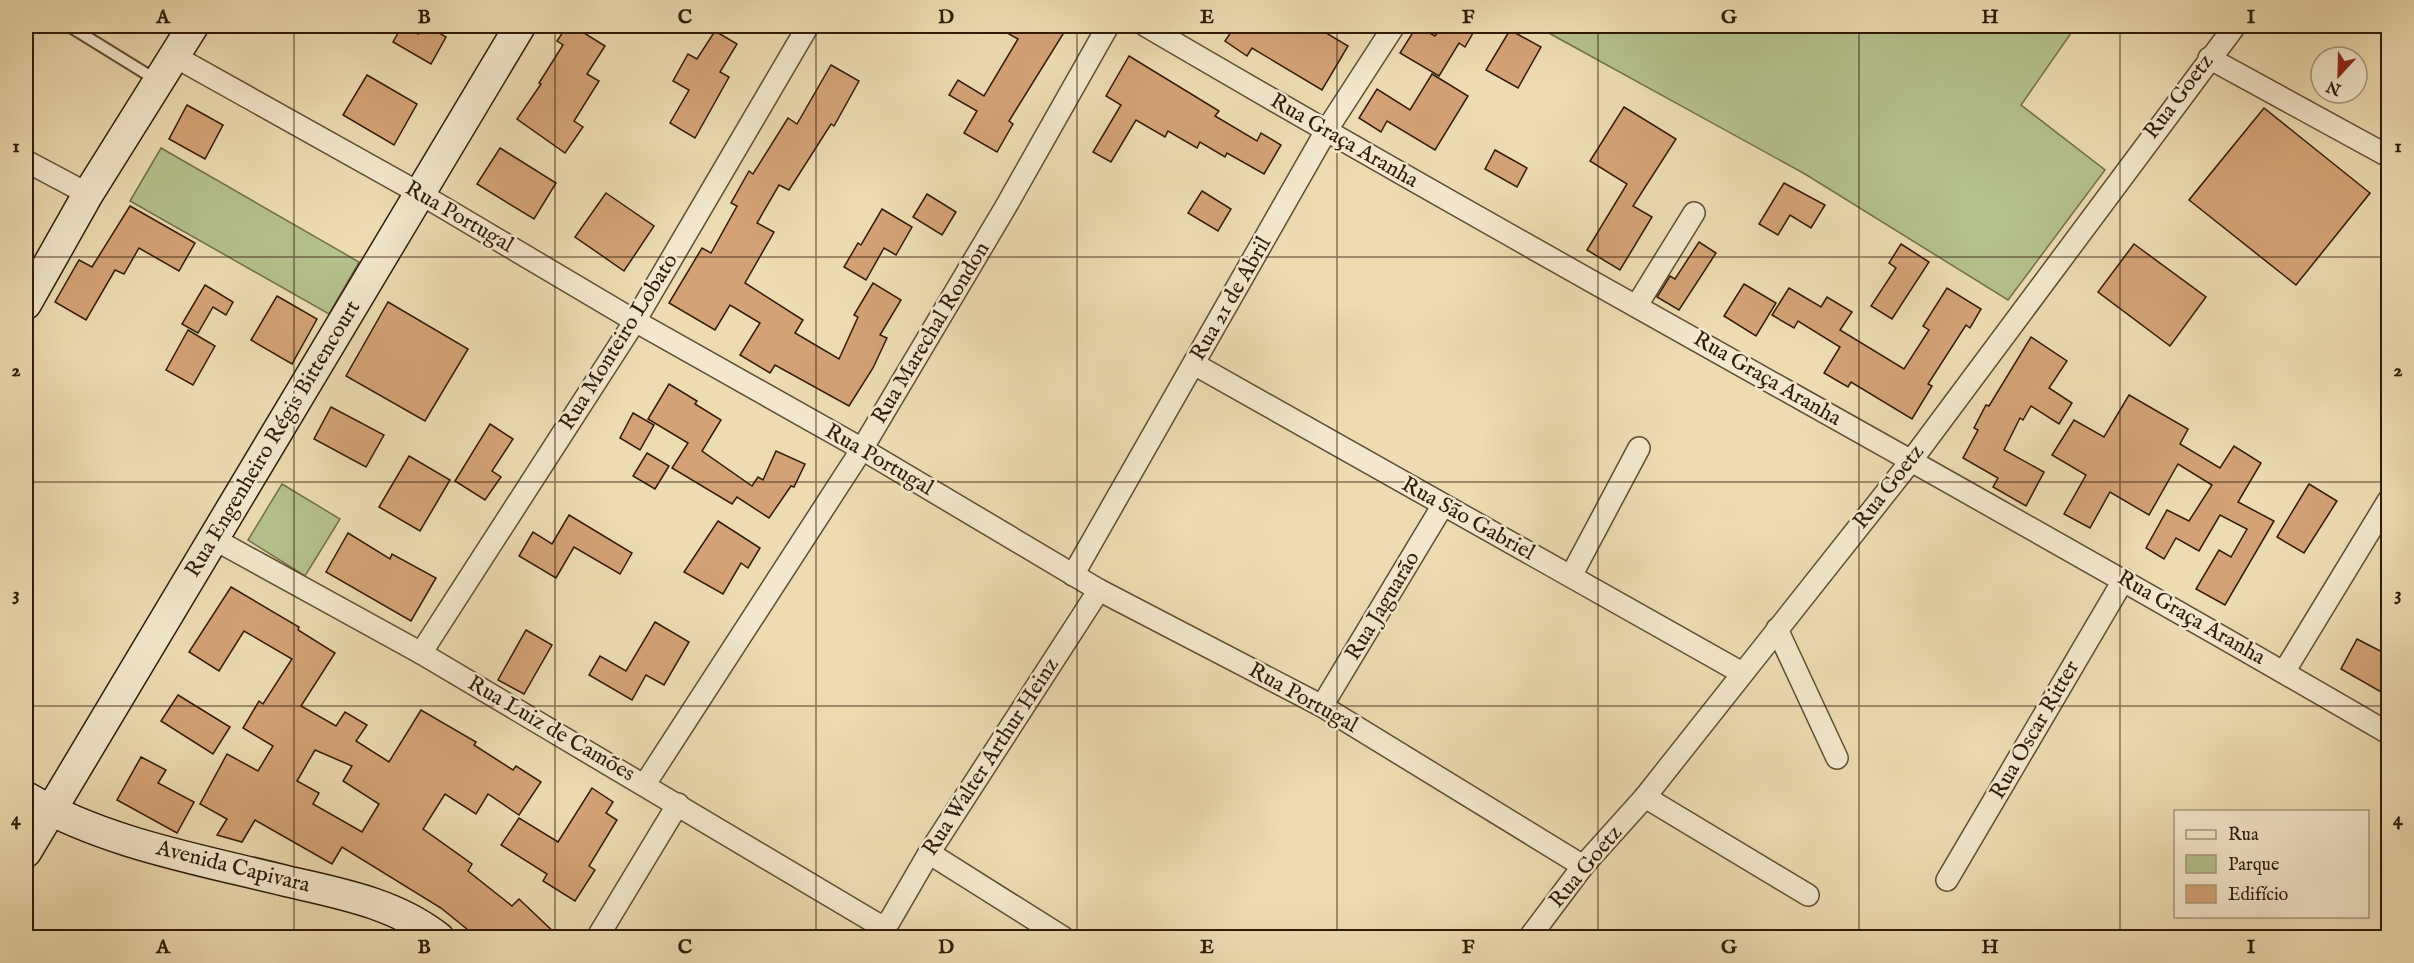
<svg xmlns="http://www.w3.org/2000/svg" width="2414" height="963" viewBox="0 0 2414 963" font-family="'IM FELL English',serif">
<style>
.green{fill:#b5c18e;stroke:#746e4c;stroke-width:1.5}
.building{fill:#d3a377;stroke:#321a09;stroke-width:1.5;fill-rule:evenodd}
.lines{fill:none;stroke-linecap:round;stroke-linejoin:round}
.lane-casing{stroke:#614a33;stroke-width:14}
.street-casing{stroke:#614a33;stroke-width:24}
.secondary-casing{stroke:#321a09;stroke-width:33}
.lane{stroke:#f3e8cd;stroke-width:10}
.street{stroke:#f3e8cd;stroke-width:21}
.secondary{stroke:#f3e8cd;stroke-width:30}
.grid{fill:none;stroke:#321a09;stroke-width:1.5;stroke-opacity:0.55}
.labels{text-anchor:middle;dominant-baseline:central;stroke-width:5;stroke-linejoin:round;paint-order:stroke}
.street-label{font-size:22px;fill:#321a09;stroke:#f3e8cd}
.neatline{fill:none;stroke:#321a09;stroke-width:2}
.grid-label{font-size:20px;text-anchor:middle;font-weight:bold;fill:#321a09}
</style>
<rect width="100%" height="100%" fill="#eddcb2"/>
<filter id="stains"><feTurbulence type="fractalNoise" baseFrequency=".00333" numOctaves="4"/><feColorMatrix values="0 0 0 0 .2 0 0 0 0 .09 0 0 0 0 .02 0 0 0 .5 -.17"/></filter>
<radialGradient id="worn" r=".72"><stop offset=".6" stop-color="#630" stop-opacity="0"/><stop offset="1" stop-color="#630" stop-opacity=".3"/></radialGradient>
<g class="green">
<path d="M1536,26H2076L2021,105L2105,170L2008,300L1805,174Z"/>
<path d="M161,148L359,262L329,314L130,201Z"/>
<path d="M282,484L340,519L305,576L248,540Z"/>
</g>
<g class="building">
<path d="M402,26L418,34L423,26H427L446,37L431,64L393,42Z"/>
<path d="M567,26H573L605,46L587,74L599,81L574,121L583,127L565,153L517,119L541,84L539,83L563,45L557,41Z"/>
<path d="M995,26H1068L1009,121L1013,124L997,152L964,133L977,111L949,95L958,80L984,96L1018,39Z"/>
<path d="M1235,26H1302L1315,33L1318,28L1348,46L1322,90L1252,48L1247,56L1225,41Z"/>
<path d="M1417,26L1435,36L1442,26H1477L1465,47L1459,43L1439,76L1400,53Z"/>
<path d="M1510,30L1541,47L1518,88L1486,70Z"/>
<path d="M715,31L737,44L720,72L729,77L695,138L670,123L689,90L673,81L688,54L697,59Z"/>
<path d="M1129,56L1219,111L1215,116L1257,141L1261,133L1281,145L1264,174L1227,153L1225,157L1200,142L1197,148L1168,131L1165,137L1136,120L1111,162L1093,152L1121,105L1106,96Z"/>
<path d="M831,65L859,81L834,126L831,124L789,190L779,185L757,223L774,232L745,283L803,320L795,333L839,359L858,317L854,315L873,283L901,300L880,335L887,338L873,368L849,406L775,365L770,373L740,355L760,323L730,305L715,330L669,303L702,248L711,253L737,206L731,203L749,171L753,174L788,118L797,124Z"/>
<path d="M1432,74L1468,96L1435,150L1387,121L1381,132L1359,118L1377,89L1410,110Z"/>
<path d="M367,75L417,104L394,145L343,115Z"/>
<path d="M187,105L223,125L205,159L169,139Z"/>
<path d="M1624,107L1676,139L1633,206L1652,217L1620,270L1587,250L1627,184L1590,161Z"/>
<path d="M2264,108L2370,193L2296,285L2189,200Z"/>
<path d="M500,148L556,183L534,219L477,184Z"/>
<path d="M1495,150L1527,168L1517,187L1485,169Z"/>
<path d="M1784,183L1825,205L1811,228L1790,215L1778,235L1759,224Z"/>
<path d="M1202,191L1231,209L1218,231L1188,213Z"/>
<path d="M606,193L654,226L624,271L575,237Z"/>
<path d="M927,194L956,212L942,235L913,217Z"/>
<path d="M130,206L195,243L179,271L139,248L124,274L115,270L86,320L55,302L79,260L92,267Z"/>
<path d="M882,209L912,227L896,255L884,248L866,280L844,267L858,243L861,245Z"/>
<path d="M1699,242L1716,253L1679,310L1657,297L1670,276L1675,279Z"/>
<path d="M1901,244L1929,262L1892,319L1871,306L1896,268L1889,263Z"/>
<path d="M2134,244L2206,297L2170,346L2098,292Z"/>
<path d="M1744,284L1776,303L1756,336L1724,316Z"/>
<path d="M205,285L233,302L226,315L213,307L198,333L182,324Z"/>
<path d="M1789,288L1821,307L1827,297L1852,312L1840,330L1904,369L1929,330L1923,326L1947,288L1981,309L1970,328L1966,325L1928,384L1932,386L1912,419L1851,382L1848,387L1824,373L1840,347L1798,321L1794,328L1772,315Z"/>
<path d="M277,296L317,319L292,364L251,340Z"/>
<path d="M388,302L468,349L425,421L346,376Z"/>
<path d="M188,330L215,346L193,385L166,370Z"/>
<path d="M2031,337L2067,361L2049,388L2072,403L2059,424L2031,406L2023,420L2020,418L2004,450L2044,472L2026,506L1993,487L1998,478L1963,458L1978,430L1974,428L1986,405L1989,406Z"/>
<path d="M669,384L697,401L695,404L721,420L702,451L752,486L758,477L763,480L776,451L805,464L794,487L791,486L769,518L737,497L732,504L672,468L688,443L648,419Z"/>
<path d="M2129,395L2188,429L2180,444L2220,468L2234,446L2261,463L2238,502L2274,521L2225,605L2196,589L2219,550L2231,557L2247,529L2220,515L2199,551L2176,538L2164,559L2146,548L2167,510L2189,521L2212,485L2178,464L2149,515L2110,492L2090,528L2064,514L2086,475L2052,455L2074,420L2104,437Z"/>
<path d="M331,407L384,435L366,467L314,439Z"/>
<path d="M633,413L654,425L640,450L620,438Z"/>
<path d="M490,424L513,439L492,471L501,477L485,500L455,481Z"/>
<path d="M647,453L669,466L655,489L633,476Z"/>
<path d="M409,456L450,480L420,531L379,507Z"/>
<path d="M2309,484L2337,501L2304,553L2277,537Z"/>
<path d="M569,515L632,553L620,574L574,547L556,578L519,556L533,532L552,544Z"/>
<path d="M718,521L760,548L748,568L741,563L723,594L684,572Z"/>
<path d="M348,533L390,559L392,554L436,578L411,621L326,572Z"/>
<path d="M231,587L299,627L298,630L335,653L301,706L336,726L345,712L367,725L356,741L389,762L421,710L476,742L474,745L513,770L516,766L541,782L519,815L488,794L476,814L445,794L423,829L472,864L468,871L512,906L519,899L560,938H478L441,908L342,847L332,864L255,820L242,842L217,835L227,819L200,804L227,754L258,771L273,746L243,728L259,701L263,704L292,659L244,631L219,671L189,652ZM315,750L352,766L343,781L379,804L362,832L313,804L319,793L297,781Z"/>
<path d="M655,622L689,642L664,685L646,675L632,700L589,675L600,656L626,671Z"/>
<path d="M526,630L552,645L524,694L498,680Z"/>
<path d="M2357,639L2388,655V696L2341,669Z"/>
<path d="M178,695L230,727L213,754L161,721Z"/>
<path d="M141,757L166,770L158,783L194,802L177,833L117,800Z"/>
<path d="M592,788L613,802L606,813L617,820L589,866L595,870L575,901L543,881L547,874L501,845L519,818L558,842Z"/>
</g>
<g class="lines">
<defs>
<path id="lane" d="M69,26L158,81"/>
<g id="street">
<path d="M1146,26C1557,267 1977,493 2388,733"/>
<path d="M174,56L419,193L635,321L862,449L1099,590L1322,706L1583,866"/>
<path d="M2209,58L2388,156"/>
<path d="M26,161L88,194"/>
<path d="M1637,305L1694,213"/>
<path d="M1194,364L1742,673"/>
<path d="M214,539L421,653L879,925L889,922L929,853L1099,590"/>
<path d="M1073,575L1326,131L1394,26"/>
<path d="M1571,576L1639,448"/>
<path d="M1777,629L1837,758"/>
<path d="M421,653L635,321L808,26"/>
<path d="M2284,672L2388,501"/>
<path d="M1322,706L1443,505"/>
<path d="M645,784L862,449L1005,208L1108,26"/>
<path d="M1645,797L1808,895"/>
<path d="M929,853L1064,938"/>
<path d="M1947,880L2124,579"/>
<path d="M597,938L678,804"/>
<path d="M1529,938L1583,866L1645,797L1911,461L2235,26"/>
</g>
<g id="secondary">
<path d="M26,304L88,194L193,26"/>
<path d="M26,797C105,843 197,859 286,881C338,893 395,903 439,938"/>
<path d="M26,852L520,26"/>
</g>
</defs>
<use href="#lane" class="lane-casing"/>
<use href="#street" class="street-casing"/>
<use href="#secondary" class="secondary-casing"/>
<use href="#lane" class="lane"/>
<use href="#street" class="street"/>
<use href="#secondary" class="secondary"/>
</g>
<path class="grid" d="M294,26V938M555,26V938M816,26V938M1077,26V938M1337,26V938M1598,26V938M1859,26V938M2120,26V938M26,257H2388M26,482H2388M26,706H2388"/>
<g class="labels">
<g class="street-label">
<text transform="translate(2179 97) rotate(-53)">Rua Goetz</text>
<text transform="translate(1344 141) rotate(30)">Rua Graça Aranha</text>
<text transform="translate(459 217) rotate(30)">Rua Portugal</text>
<text transform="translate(1231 299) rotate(-60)">Rua 21 de Abril</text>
<text transform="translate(931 333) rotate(-59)">Rua Marechal Rondon</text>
<text transform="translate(619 342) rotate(-58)">Rua Monteiro Lobato</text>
<text transform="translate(1767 379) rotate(30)">Rua Graça Aranha</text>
<text transform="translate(273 439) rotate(-59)">Rua Engenheiro Régis Bittencourt</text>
<text transform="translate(879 460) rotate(30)">Rua Portugal</text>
<text transform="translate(1889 487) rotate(-52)">Rua Goetz</text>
<text transform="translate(1468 519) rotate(29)">Rua São Gabriel</text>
<text transform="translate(1383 606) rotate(-59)">Rua Jaguarão</text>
<text transform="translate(2191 618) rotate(30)">Rua Graça Aranha</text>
<text transform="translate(1303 698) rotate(29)">Rua Portugal</text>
<text transform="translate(551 729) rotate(30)">Rua Luiz de Camões</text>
<text transform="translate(2035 730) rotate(-60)">Rua Oscar Ritter</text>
<text transform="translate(991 757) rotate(-57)">Rua Walter Arthur Heinz</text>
<text transform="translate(233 867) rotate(14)">Avenida Capivara</text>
<text transform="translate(1586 867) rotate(-50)">Rua Goetz</text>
</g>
</g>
<rect width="2414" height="963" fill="none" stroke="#eddcb2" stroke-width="66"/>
<rect x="2174" y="810" width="195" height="108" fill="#f3e8cd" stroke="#a6967f" stroke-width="1.5"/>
<rect x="2186" y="830" width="30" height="9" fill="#f3e8cd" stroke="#a6967f" stroke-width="1.5"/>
<text x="2228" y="840" font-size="18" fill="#321a09">Rua</text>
<rect x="2186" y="855" width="30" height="18" fill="#b5c18e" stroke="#a6967f" stroke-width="1.5"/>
<text x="2228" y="870" font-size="18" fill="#321a09">Parque</text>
<rect x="2186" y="885" width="30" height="18" fill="#d3a377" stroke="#a6967f" stroke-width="1.5"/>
<text x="2228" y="900" font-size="18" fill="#321a09">Edifício</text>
<g transform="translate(2339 75) rotate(202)"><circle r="28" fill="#f3e8cd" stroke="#a6967f" stroke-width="1.5"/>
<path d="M0-4.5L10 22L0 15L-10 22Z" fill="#8f2418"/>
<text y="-9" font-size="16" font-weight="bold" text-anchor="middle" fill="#321a09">N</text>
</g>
<rect x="33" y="33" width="2348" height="897" class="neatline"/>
<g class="grid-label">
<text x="163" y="23">A</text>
<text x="424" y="23">B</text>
<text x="685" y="23">C</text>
<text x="946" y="23">D</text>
<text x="1207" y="23">E</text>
<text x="1468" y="23">F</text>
<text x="1729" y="23">G</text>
<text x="1990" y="23">H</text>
<text x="2251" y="23">I</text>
<text x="16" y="152">1</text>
<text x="2398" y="152">1</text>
<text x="16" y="376">2</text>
<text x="2398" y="376">2</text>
<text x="16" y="600">3</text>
<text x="2398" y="600">3</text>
<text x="16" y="825">4</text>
<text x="2398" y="825">4</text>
<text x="163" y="953">A</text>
<text x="424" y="953">B</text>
<text x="685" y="953">C</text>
<text x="946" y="953">D</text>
<text x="1207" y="953">E</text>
<text x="1468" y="953">F</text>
<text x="1729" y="953">G</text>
<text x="1990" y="953">H</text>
<text x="2251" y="953">I</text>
</g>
<rect width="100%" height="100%" filter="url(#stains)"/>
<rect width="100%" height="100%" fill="url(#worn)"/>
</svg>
